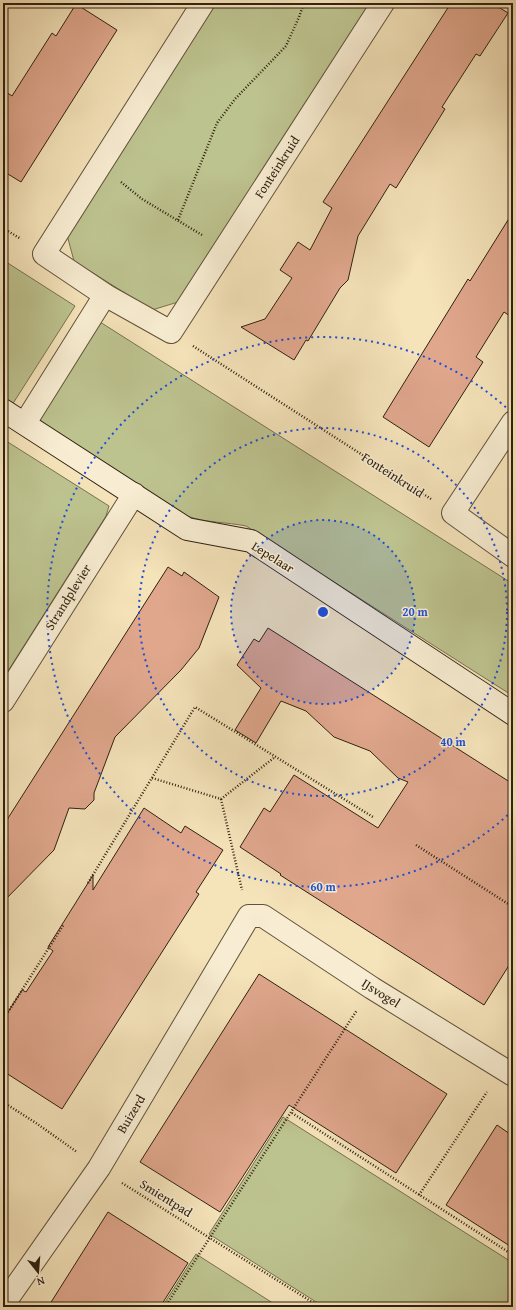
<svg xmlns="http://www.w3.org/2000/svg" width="516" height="1310" viewBox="0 0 516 1310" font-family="'Gentium Book Plus',serif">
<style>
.green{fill:#bdc38f;stroke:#767250}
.building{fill:#e0a78d;stroke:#302111}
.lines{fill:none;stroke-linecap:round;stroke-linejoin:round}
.street-casing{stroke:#61523b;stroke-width:24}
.secondary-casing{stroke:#302111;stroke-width:24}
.path{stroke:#302111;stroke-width:2.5;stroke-dasharray:1 2;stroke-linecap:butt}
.street{stroke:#f8edd2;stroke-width:22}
.secondary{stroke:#f8edd2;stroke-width:22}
.ring{fill:none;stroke:#1d4ed8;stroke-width:2;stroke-dasharray:2 4}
.labels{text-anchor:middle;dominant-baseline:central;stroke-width:3;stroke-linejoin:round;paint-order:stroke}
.street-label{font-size:13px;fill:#302111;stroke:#f8edd2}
.centre{fill:#1d4ed8;stroke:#f8edd2;stroke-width:2}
.ring-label{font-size:12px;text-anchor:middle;font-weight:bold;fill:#1d4ed8;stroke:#f8edd2;stroke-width:3;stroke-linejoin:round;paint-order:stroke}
</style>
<rect width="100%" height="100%" fill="#f5e3ba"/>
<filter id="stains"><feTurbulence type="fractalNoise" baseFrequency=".005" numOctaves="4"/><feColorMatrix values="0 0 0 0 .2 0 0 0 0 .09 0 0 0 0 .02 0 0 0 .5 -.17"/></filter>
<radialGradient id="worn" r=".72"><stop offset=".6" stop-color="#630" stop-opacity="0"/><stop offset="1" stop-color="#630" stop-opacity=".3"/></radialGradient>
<g class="green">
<path d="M215,3H370L178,302L152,310L74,261L67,235Z"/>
<path d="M3,260L75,306L12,405L3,399Z"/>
<path d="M100,322L513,584V696L246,526C227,522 206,523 187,516L38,421Z"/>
<path d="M3,439L109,506L106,516L3,679Z"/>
<path d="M283,1117L513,1263V1307H324L209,1234Z"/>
<path d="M196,1254L279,1307H162Z"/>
</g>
<g class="building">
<path d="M451,3H492L508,13L480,56L476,54L442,107L445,109L396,188L390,184L358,236L348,280L340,288L308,341L306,340L294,360L241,327L265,319L292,278L280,270L298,242L310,250L332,208L323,202Z"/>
<path d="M76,4L117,30L21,182L3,171V90L12,96L52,33L56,36Z"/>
<path d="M513,212V318L504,312L476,357L483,362L429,447L383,417L468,279L470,281Z"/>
<path d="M168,567L182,576L184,572L219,597L199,648L181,670L115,737L94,793V800L85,809L69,808L54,850L3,902V826Z"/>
<path d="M268,628L513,784V959L484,1005L280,875L281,874L240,847L264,808L270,812L294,775L378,828L408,782L398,778L370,751L334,737L306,711L281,701L256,743L235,730L261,688L237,665L254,639L259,642Z"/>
<path d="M144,808L181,833L185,826L223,850L196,892L199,894L62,1109L3,1071V1020L22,990L26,992L53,951L48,947L93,875V890Z"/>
<path d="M259,974L447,1094L396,1173L289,1105L220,1212L140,1162Z"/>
<path d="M497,1125L513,1136V1248L446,1205Z"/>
<path d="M108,1212L188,1263L160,1307H48Z"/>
</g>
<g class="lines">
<defs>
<g id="street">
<path d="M203,3L44,254L105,295L171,332L383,3"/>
<path d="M513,422L453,513L513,556"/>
<path d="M25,423L105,295"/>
<path d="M3,701L134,494"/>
<path d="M3,1305L99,1168L249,916H263L372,988L513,1075"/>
</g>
<path id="secondary" d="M3,410L187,529L251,541L513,714"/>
</defs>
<use href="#street" class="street-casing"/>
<use href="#secondary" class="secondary-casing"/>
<g class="path">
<path d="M121,182L142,199L202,235"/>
<path d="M178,220L217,123L235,99L286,46L299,17L304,3"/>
<path d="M3,228L21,239"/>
<path d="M193,346L431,499"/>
<path d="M152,778L221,799L275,757"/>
<path d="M221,799L242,890"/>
<path d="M416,845L513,907"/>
<path d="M88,883L195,707L373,817"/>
<path d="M3,1020L64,924"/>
<path d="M3,1102L36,1123L77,1152"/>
<path d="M292,1113L513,1255"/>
<path d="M122,1183L320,1307"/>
<path d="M419,1195L487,1092"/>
<path d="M165,1307L357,1010"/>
</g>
<use href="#street" class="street"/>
<use href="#secondary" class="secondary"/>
</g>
<circle cx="323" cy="612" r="92" fill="#1d4ed8" fill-opacity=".12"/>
<g class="ring">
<circle cx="323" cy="612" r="92"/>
<circle cx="323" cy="612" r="184"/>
<path d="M512 811A275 275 0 1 1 512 413"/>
</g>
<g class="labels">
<g class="street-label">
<text transform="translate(277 167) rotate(-57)">Fonteinkruid</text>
<text transform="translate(393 475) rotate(33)">Fonteinkruid</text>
<text transform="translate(273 557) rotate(32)">Lepelaar</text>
<text transform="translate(68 597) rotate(-58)">Strandplevier</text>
<text transform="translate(381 993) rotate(32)">IJsvogel</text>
<text transform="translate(131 1114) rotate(-59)">Buizerd</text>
<text transform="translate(166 1198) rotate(32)">Smientpad</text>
</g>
</g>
<circle cx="323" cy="612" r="6" class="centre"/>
<g class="ring-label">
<text x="415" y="616">20 m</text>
<text x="453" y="746">40 m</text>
<text x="323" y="891">60 m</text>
</g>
<rect width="516" height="1310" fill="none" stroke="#f5e3ba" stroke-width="16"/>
<rect x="4" y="4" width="508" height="1302" fill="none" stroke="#302111" stroke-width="2"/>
<rect x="8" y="8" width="500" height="1294" fill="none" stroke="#302111"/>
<g transform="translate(38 1272) rotate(163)" stroke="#f8edd2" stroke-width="3" paint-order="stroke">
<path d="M0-3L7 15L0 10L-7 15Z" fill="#302111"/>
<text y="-6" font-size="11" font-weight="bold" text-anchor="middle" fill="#302111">N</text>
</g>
<rect width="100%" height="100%" filter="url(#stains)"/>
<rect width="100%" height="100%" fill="url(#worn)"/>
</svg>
